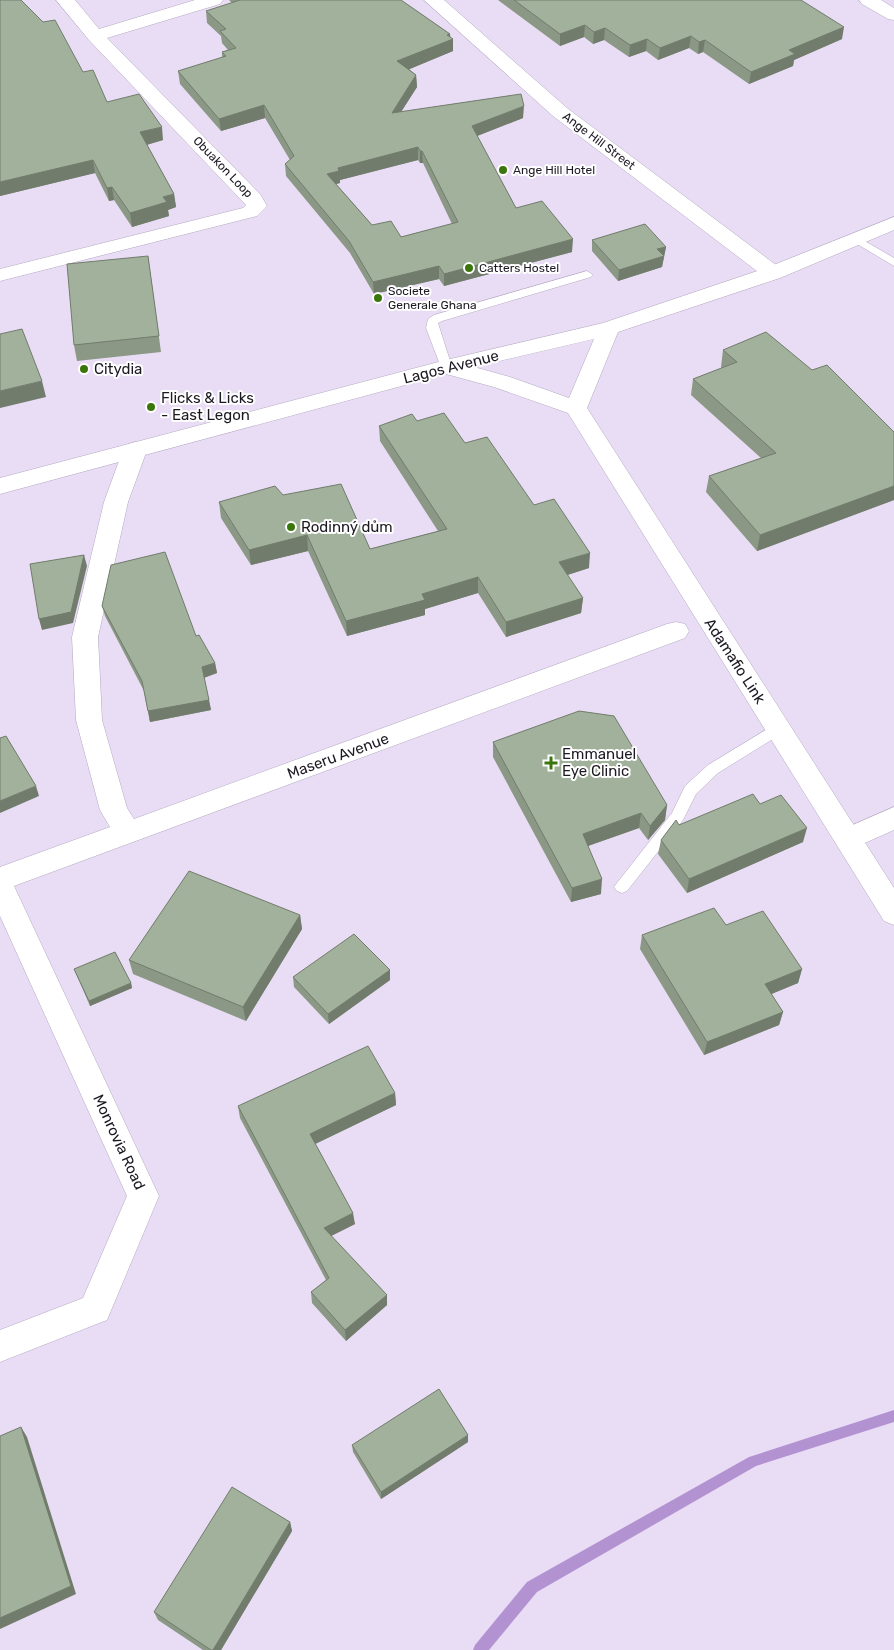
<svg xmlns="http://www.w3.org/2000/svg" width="894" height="1650" viewBox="0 0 894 1650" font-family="Rubik,sans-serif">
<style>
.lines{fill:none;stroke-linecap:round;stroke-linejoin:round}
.stream{fill:#b392d2;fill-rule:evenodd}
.service-casing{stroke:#b4a9c0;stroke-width:1}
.minor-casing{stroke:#b4a9c0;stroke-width:1}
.tertiary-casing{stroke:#b4a9c0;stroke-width:1}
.secondary-casing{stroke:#b4a9c0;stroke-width:1}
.service{fill:#fff;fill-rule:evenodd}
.minor{fill:#fff;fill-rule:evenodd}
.tertiary{fill:#fff;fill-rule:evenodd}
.secondary{fill:#fff;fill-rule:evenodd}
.wall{fill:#8b9885;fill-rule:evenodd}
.shaded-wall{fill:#717c6c}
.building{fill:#a2b19b;stroke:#717c6c;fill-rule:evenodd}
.poi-dot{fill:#3a760c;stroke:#fff;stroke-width:2}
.labels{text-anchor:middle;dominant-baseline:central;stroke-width:4;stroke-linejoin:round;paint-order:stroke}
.far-street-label{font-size:12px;fill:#1d1922;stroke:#fff}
.far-poi-label{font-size:12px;fill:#1d1922;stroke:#fff;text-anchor:start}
.street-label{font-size:15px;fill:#1d1922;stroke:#fff}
.poi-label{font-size:15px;fill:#1d1922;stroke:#fff;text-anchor:start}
</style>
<rect width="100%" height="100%" fill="#e9ddf5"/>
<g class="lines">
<path class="stream" d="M894,1410V1422L756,1466L537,1592L489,1650H473L475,1645L527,1582L749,1457Z"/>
<defs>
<g id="service">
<path d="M856,236L894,258V266L852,241L850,239L852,237Z"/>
<path d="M587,271L593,275L591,277L442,321L438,323L452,367L446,371L442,370L426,328L428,319L434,315Z"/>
<path d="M779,722L784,724L786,728L784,732L718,773L696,794L683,820L627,891L622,893L617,891L614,887L617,883L672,813L685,786L708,765Z"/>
</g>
<g id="minor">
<path d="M56,0H75L99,29L195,0H223L220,4L107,38L260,194L267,206L257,216L0,281V269L243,208L246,205L89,40Z"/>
<path d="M424,0H444L567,108L780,268L784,273L780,278L773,279L766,278L553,116Z"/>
<path d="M135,442L143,445L147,450L128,502L98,637L102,720L127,808L134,819L667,624L676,622L685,624L689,631L685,638L14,886L159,1196L107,1320L0,1362V1330L83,1298L127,1196L0,916V867L110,827L100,810L76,720L72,637L104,502L123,450L127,445Z"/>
<path d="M894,807V830L849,850L839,847L835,839L839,831Z"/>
</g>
<path id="tertiary" d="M894,217V230L780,278L618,332L587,408L894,888V925L884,921L568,413L494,387L446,374L0,494V478L446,360L603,323L766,268ZM594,339L569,398L510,377L474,367Z"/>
<path id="secondary" d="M859,0H881L894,8V20L888,19L862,4Z"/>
</defs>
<use href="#service" class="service-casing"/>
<use href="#minor" class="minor-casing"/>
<use href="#tertiary" class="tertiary-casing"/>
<use href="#secondary" class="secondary-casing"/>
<use href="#service" class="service"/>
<use href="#minor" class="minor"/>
<use href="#tertiary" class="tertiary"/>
<use href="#secondary" class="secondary"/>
</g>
<g class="wall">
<path d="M229,0H401L450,34L453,51L409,69L416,75L417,87L401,112L523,118L477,136L516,208L572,252L444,286L439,279L374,294L350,253L286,176L285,164L290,160L265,118L221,131L180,84L178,71L222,58V52L228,50L222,43L221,36L207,23L206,11L232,3ZM418,160L420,163H423L452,224L401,237L372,225L336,184L340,183V180Z"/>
<path d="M498,0H801L842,39L794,60L793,66L749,84L703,52L698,54L689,48L658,60L646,51L629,57L604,40L593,44L584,37L560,46Z"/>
<path d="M83,72L107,102L163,140L147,145L174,194L176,207L168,210L169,216L132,227L114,200L109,201L95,173L0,196Z"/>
<path d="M592,240L666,247L662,267L618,281L592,251Z"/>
<path d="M148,256L161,352L77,361L74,345Z"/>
<path d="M723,350L812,370L894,432V500L757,551L706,492L709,476L761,458L691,395L693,379L722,368L721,367Z"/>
<path d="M417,421L465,443L534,505L589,568L567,575L583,598L581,613L506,637L478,593L425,609V615L347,636L308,551L251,565L221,518L219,502L283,495L370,549L438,531L380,441L379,426Z"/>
<path d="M102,606L196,636L215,663L217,673L204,678L211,710L150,722L144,691L105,616Z"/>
<path d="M493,742L667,805L665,820L648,840L639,828L588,846L601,894L571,902L493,757Z"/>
<path d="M760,804L803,842L687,893L658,854L661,840L679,825Z"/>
<path d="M300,915L302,929L246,1021L133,974L129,960Z"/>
<path d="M726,925L802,969L798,983L771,994L783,1012L779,1025L704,1055L640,949L642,935Z"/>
<path d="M74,969L131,983L132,988L90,1006Z"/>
<path d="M390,970V980L329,1024L294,987L293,977Z"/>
<path d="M395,1093L396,1105L315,1144L355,1224L331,1236L387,1295V1305L346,1341L312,1303L311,1292L326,1280L240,1118L238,1106Z"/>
<path d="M468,1442L381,1499L353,1452L352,1445Z"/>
<path d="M290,1522L292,1531L221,1650H203L158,1620L154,1612Z"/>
</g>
<g class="shaded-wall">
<path d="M585,25L584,37L560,46V34Z"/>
<path d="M844,27L842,39L794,60L793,66L749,84L751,72L789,50Z"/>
<path d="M605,28L604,40L593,44L594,32Z"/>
<path d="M450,34V40L453,39V51L398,74L397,61Z"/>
<path d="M691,36L689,48L658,60L660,48Z"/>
<path d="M647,39L646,51L629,57L630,45Z"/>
<path d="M705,40L703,52L698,54L699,42Z"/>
<path d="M416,75L417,87L392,126V113Z"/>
<path d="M264,105L265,118L221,131L219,119Z"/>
<path d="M524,106L523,118L472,138V126Z"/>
<path d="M162,127L163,140L142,146L140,132Z"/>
<path d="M418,147V160L340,180V183L328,186L327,174L338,168Z"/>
<path d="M420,151H422L423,163H420Z"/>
<path d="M93,160L95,173L0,196V182Z"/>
<path d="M112,187L114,200L109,201L107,188Z"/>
<path d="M174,194L176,207L168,210L169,216L132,227L130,213L163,197Z"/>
<path d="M573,239L572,252L444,286V274Z"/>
<path d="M666,247L662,267L618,281L619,270L657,249Z"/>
<path d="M439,266V279L374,294L373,282Z"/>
<path d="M42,381L46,397L0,408V391Z"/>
<path d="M894,486V500L757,551L760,535Z"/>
<path d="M307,535L308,551L251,565L249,550Z"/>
<path d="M590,553L589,568L558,578L559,562Z"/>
<path d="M84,555L87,566L73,623L42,630L39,619Z"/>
<path d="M478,577V593L425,609V615L347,636L346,621L422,594Z"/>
<path d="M583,598L581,613L506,637V622Z"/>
<path d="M215,663L217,673L203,678L202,667Z"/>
<path d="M209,700L211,710L150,722L148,711Z"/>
<path d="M36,786L39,796L0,813V801Z"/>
<path d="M667,805L665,820L648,840L650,826Z"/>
<path d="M641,813L639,828L582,848L583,834Z"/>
<path d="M807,828L803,842L687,893L689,879Z"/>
<path d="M602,879L601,894L571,902L572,888Z"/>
<path d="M300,915L302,929L246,1021L243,1007Z"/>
<path d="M802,969L798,983L762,998L765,984Z"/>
<path d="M390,970V980L329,1024L328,1014Z"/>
<path d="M131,983L132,988L90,1006L89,1001Z"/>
<path d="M783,1012L779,1025L704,1055L707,1042Z"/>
<path d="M395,1093L396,1105L311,1146L310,1134Z"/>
<path d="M353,1213L355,1224L325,1239L324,1228Z"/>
<path d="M387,1295V1305L346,1341L345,1330Z"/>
<path d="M21,1427L27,1437L76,1594L0,1629V1618Z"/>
<path d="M468,1435V1442L381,1499V1492Z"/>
<path d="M290,1522L292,1531L221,1650H213Z"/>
</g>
<g class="building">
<path d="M0,0H21L43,22L55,20L83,72L93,70L107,102L139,94L162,127L140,132L174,194L163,197L167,202L130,213L112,187L107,188L93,160L0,182Z"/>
<path d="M240,0H401L450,34L447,35L453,39L397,61L416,75L392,113L521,94L524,106L472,126L516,208L542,201L573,239L444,274L439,266L373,282L349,241L285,164L294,156L264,105L219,119L178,71L226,56L222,52L236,48L220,31L226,29L206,11ZM418,147L420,151H422L458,222L401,237L391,221L372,225L327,174L339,171L338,168Z"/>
<path d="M514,0H801L844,27L789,50L795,54L751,72L705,40L699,42L691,36L660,48L647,39L630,45L605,28L594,32L585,25L560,34Z"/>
<path d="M645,224L666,247L657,249L664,256L619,270L592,240Z"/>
<path d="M148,256L159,336L74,345L67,264Z"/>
<path d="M22,329L42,381L0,391V334Z"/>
<path d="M766,332L812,370L827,365L894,432V486L760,535L709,476L776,453L693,379L737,362L723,350Z"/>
<path d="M444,413L465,443L487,437L534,505L554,499L590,553L559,562L583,598L506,622L478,577L422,594L425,600L346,621L307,535L249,550L219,502L275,486L283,495L341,484L370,549L447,529L379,426L412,414L417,421Z"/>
<path d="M165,552L196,636L199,635L215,663L202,667L209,700L148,711L142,681L102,606L111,565Z"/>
<path d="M84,555L71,612L39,619L30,564Z"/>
<path d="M579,711L614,716L667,805L650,826L641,813L583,834L602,879L572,888L493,742Z"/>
<path d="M6,736L36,786L0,801V738Z"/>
<path d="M753,794L760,804L781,795L807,828L689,879L661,840L676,820L679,825Z"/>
<path d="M189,871L300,915L243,1007L129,960Z"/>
<path d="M714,908L726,925L763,911L802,969L765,984L783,1012L707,1042L642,935Z"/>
<path d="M354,934L390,970L328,1014L293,977Z"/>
<path d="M115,952L131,983L89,1001L74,969Z"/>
<path d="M368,1046L395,1093L310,1134L353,1213L324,1228L387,1295L345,1330L311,1292L329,1278L238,1106Z"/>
<path d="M439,1389L468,1435L381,1492L352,1445Z"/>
<path d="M21,1427L71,1586L0,1618V1436Z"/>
<path d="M232,1487L290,1522L213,1650H211L154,1612Z"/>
</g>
<g class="poi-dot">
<circle cx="503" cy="170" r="5"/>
<circle cx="469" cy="268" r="5"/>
<circle cx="378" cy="298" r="5"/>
<circle cx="84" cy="369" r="5"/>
<circle cx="151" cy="407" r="5"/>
<circle cx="291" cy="527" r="5"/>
<path d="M548.5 755.5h5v5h5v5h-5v5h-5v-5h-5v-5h5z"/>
</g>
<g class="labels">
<g class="far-street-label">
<text transform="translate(599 141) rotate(37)">Ange Hill Street</text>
<text transform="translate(223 167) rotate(46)">Obuakon Loop</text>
</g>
<g class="far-poi-label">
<text x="513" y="170">Ange Hill Hotel</text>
<text x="479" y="268">Catters Hostel</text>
<text x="388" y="291">Societe<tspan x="388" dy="14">Generale Ghana</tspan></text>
</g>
<g class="street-label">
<text transform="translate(451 367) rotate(-14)">Lagos Avenue</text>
<text transform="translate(735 661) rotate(57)">Adamafio Link</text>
<text transform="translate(338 756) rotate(-20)">Maseru Avenue</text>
<text transform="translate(119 1142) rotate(65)">Monrovia Road</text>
</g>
<g class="poi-label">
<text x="94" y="369">Citydia</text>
<text x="161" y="398">Flicks &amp; Licks<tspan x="161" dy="17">- East Legon</tspan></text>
<text x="301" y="527">Rodinný dům</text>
<text x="562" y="754">Emmanuel<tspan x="562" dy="17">Eye Clinic</tspan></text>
</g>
</g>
</svg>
